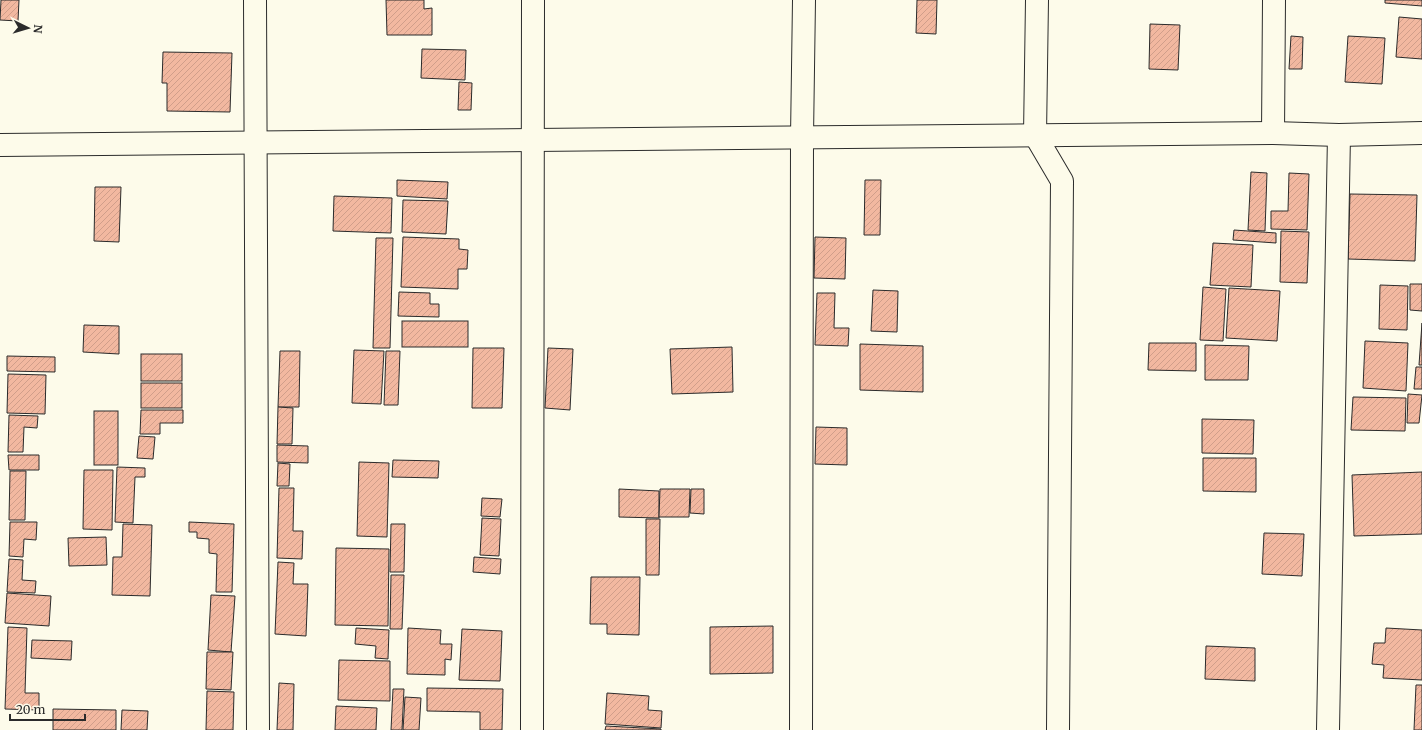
<svg xmlns="http://www.w3.org/2000/svg" width="1422" height="730" viewBox="0 0 1422 730" font-family="Merriweather,serif">
<style>
.building{fill:url(#building-hatch);stroke:#2b2b2b}
.lines{fill:none;stroke-linecap:round;stroke-linejoin:round}
.minor-casing{stroke:#2b2b2b;stroke-width:24}
.minor{stroke:#fdfbea;stroke-width:22}
</style>
<defs>
<pattern id="building-hatch" width="6" height="6" patternUnits="userSpaceOnUse"><rect width="6" height="6" fill="#f2b8a0"/><path d="M-1 1l2-2M0 6l6-6M5 7l2-2" fill="none" stroke="#d09e8a"/></pattern>
</defs>
<rect width="100%" height="100%" fill="#fdfbea"/>
<g class="building">
<path d="M1,0H19L18,21L0,20Z"/>
<path d="M386,0H424V9L432,8V35H387Z"/>
<path d="M917,0H937L936,34L916,33Z"/>
<path d="M1385,0H1422V6L1385,3Z"/>
<path d="M1399,17L1422,19V59L1396,57Z"/>
<path d="M1150,24L1180,25L1178,70L1149,69Z"/>
<path d="M1291,36L1303,37L1302,69H1289Z"/>
<path d="M1348,36L1385,38L1382,84L1345,82Z"/>
<path d="M422,49L466,50L465,80L421,78Z"/>
<path d="M163,52L232,53L230,112L167,111V83H162Z"/>
<path d="M459,82L472,83L471,110H458Z"/>
<path d="M1251,172L1267,173L1265,231L1248,230Z"/>
<path d="M1289,173L1309,174L1307,230L1271,229V211H1288Z"/>
<path d="M397,180L448,182L447,199L397,196Z"/>
<path d="M865,180H881L880,235H864Z"/>
<path d="M95,187H121L119,242L94,241Z"/>
<path d="M1350,194L1417,195L1415,261L1348,259Z"/>
<path d="M334,196L392,198L391,233L333,231Z"/>
<path d="M403,200L448,201L446,234L402,232Z"/>
<path d="M1234,230L1276,233V243L1233,240Z"/>
<path d="M1281,231L1309,232L1307,283L1280,282Z"/>
<path d="M403,237L459,239V249L468,250L467,269H458V289L401,287Z"/>
<path d="M815,237L846,238L845,279L814,278Z"/>
<path d="M376,238H393L390,348H373Z"/>
<path d="M1213,243L1253,245L1251,287L1210,285Z"/>
<path d="M1410,284H1422V311L1410,310Z"/>
<path d="M1380,285L1408,286L1407,330L1379,329Z"/>
<path d="M1203,287L1226,289L1223,341L1200,340Z"/>
<path d="M1229,288L1280,291L1277,341L1226,338Z"/>
<path d="M873,290L898,291L897,332L871,331Z"/>
<path d="M399,292L430,293V304H439V317L398,316Z"/>
<path d="M817,293H835L834,328H849L848,346L815,345Z"/>
<rect x="402" y="321" width="66" height="26"/>
<path d="M1422,323V365H1419Z"/>
<path d="M84,325L119,326V354L83,352Z"/>
<path d="M1365,341L1408,343L1406,391L1363,388Z"/>
<path d="M1149,343H1196V371L1148,370Z"/>
<path d="M860,344L923,346V392L860,390Z"/>
<path d="M1205,345L1249,346L1248,380H1205Z"/>
<path d="M732,347L733,392L672,394L670,349Z"/>
<path d="M473,348H504L502,408H472Z"/>
<path d="M548,348L573,349L570,410L545,408Z"/>
<path d="M354,350L384,351L381,404L352,403Z"/>
<path d="M280,351H300L299,407H278Z"/>
<path d="M386,351H400L398,405H384Z"/>
<rect x="141" y="354" width="41" height="27"/>
<path d="M7,356L55,357V372L7,371Z"/>
<path d="M1416,367H1422V389H1414Z"/>
<path d="M8,374L46,375L45,414L7,413Z"/>
<rect x="141" y="383" width="41" height="25"/>
<path d="M1408,394L1422,395L1419,423H1407Z"/>
<path d="M1353,397L1406,398L1405,431L1351,430Z"/>
<path d="M278,407L293,408L292,444H277Z"/>
<path d="M141,410H183V423H160V434H140Z"/>
<rect x="94" y="411" width="24" height="54"/>
<path d="M9,415L38,416L37,428L24,427L23,452H8Z"/>
<path d="M1202,419L1254,420L1253,454L1202,453Z"/>
<path d="M816,427L847,428V465L815,464Z"/>
<path d="M139,436L155,437L153,459L137,458Z"/>
<path d="M277,445L308,446V463L277,462Z"/>
<path d="M8,455H39V470H9Z"/>
<path d="M1203,458H1256V492L1203,491Z"/>
<path d="M393,460L439,461L438,478L392,477Z"/>
<path d="M359,462L389,463L387,537L357,536Z"/>
<path d="M278,463L290,464L289,486H277Z"/>
<path d="M117,467L145,468V477H135L133,523L115,522Z"/>
<path d="M84,470H113L112,530L83,529Z"/>
<path d="M10,471H26L25,520H9Z"/>
<path d="M1422,472V534L1354,536L1352,475Z"/>
<path d="M279,488H294L293,531H303L302,559L277,558Z"/>
<path d="M619,489L659,491V518L619,517Z"/>
<path d="M660,489H690L689,517H659Z"/>
<path d="M691,489H704V514L690,513Z"/>
<path d="M482,498L502,499L500,517L481,516Z"/>
<path d="M482,518L501,519L499,556L480,555Z"/>
<path d="M646,519H660L659,575H646Z"/>
<path d="M10,522H37L36,540L24,539L23,557L9,556Z"/>
<path d="M189,522L234,524L232,592H216L217,554L209,553V539L197,538V532H189Z"/>
<path d="M123,524L152,525L150,596L112,595L113,557H122Z"/>
<path d="M391,524H405L404,572H390Z"/>
<path d="M1264,533L1304,534L1302,576L1262,574Z"/>
<path d="M106,537L107,565L69,566L68,538Z"/>
<path d="M336,548L389,549L388,626L335,625Z"/>
<path d="M474,557L501,559L500,574L473,572Z"/>
<path d="M9,559L23,560L22,580L36,581L35,593L7,592Z"/>
<path d="M278,562L294,563L293,584H308L306,636L275,634Z"/>
<path d="M391,575H404L402,629H390Z"/>
<path d="M591,577H640L639,635L607,634V624H590Z"/>
<path d="M7,593L51,596L49,626L5,623Z"/>
<path d="M211,595L235,596L231,652L208,650Z"/>
<path d="M773,626V673L710,674V627Z"/>
<path d="M8,627L27,628L25,693H39V710L5,709Z"/>
<path d="M356,628L389,630L388,659L375,658L376,646L355,644Z"/>
<path d="M408,628L441,630L440,644H452L451,660L445,659V675L407,674Z"/>
<path d="M1386,628L1422,630V680L1383,678L1384,665L1372,664L1374,643H1385Z"/>
<path d="M462,629L502,631L500,681L459,680Z"/>
<path d="M32,640L72,641L71,660L31,658Z"/>
<path d="M1206,646L1255,648V681L1205,679Z"/>
<path d="M207,652H233L231,690L206,689Z"/>
<path d="M339,660L390,661V701L338,700Z"/>
<path d="M279,683L294,684L293,730H277Z"/>
<path d="M1416,685H1422V730H1414Z"/>
<path d="M427,688L503,689L502,730H480V712L427,711Z"/>
<path d="M393,689H404L402,730H391Z"/>
<path d="M207,691L234,692L233,730H206Z"/>
<path d="M607,693L649,696L648,710L662,711L661,728L605,724Z"/>
<path d="M405,697L421,698L419,730H403Z"/>
<path d="M336,706L377,708L376,730H335Z"/>
<path d="M53,709L116,710V730H53Z"/>
<path d="M122,710L148,711L147,730H121Z"/>
<path d="M606,726L661,729V730H605Z"/>
</g>
<g class="lines">
<defs>
<g id="minor">
<path d="M255,0L258,730"/>
<path d="M1037,0L1035,135L1062,181L1058,730"/>
<path d="M1273,133L1274,0"/>
<path d="M0,145L1273,133L1339,135L1422,133"/>
<path d="M532,730L533,0"/>
<path d="M801,730L802,137L804,0"/>
<path d="M1328,730L1339,135"/>
</g>
</defs>
<use href="#minor" class="minor-casing"/>
<use href="#minor" class="minor"/>
</g>
<g transform="translate(28 28) rotate(95)" stroke="#fdfbea" stroke-width="3" paint-order="stroke">
<path d="M0-3L7 15L0 10L-7 15Z" fill="#2b2b2b"/>
<text y="-6" font-size="11" font-weight="bold" text-anchor="middle" fill="#2b2b2b">N</text>
</g>
<path d="M10 714v6h75v-6" fill="none" stroke="#2b2b2b" stroke-width="2"/>
<text x="16" y="714" font-size="12" fill="#2b2b2b" stroke="#fdfbea" stroke-width="3" paint-order="stroke">20 m</text>
</svg>
